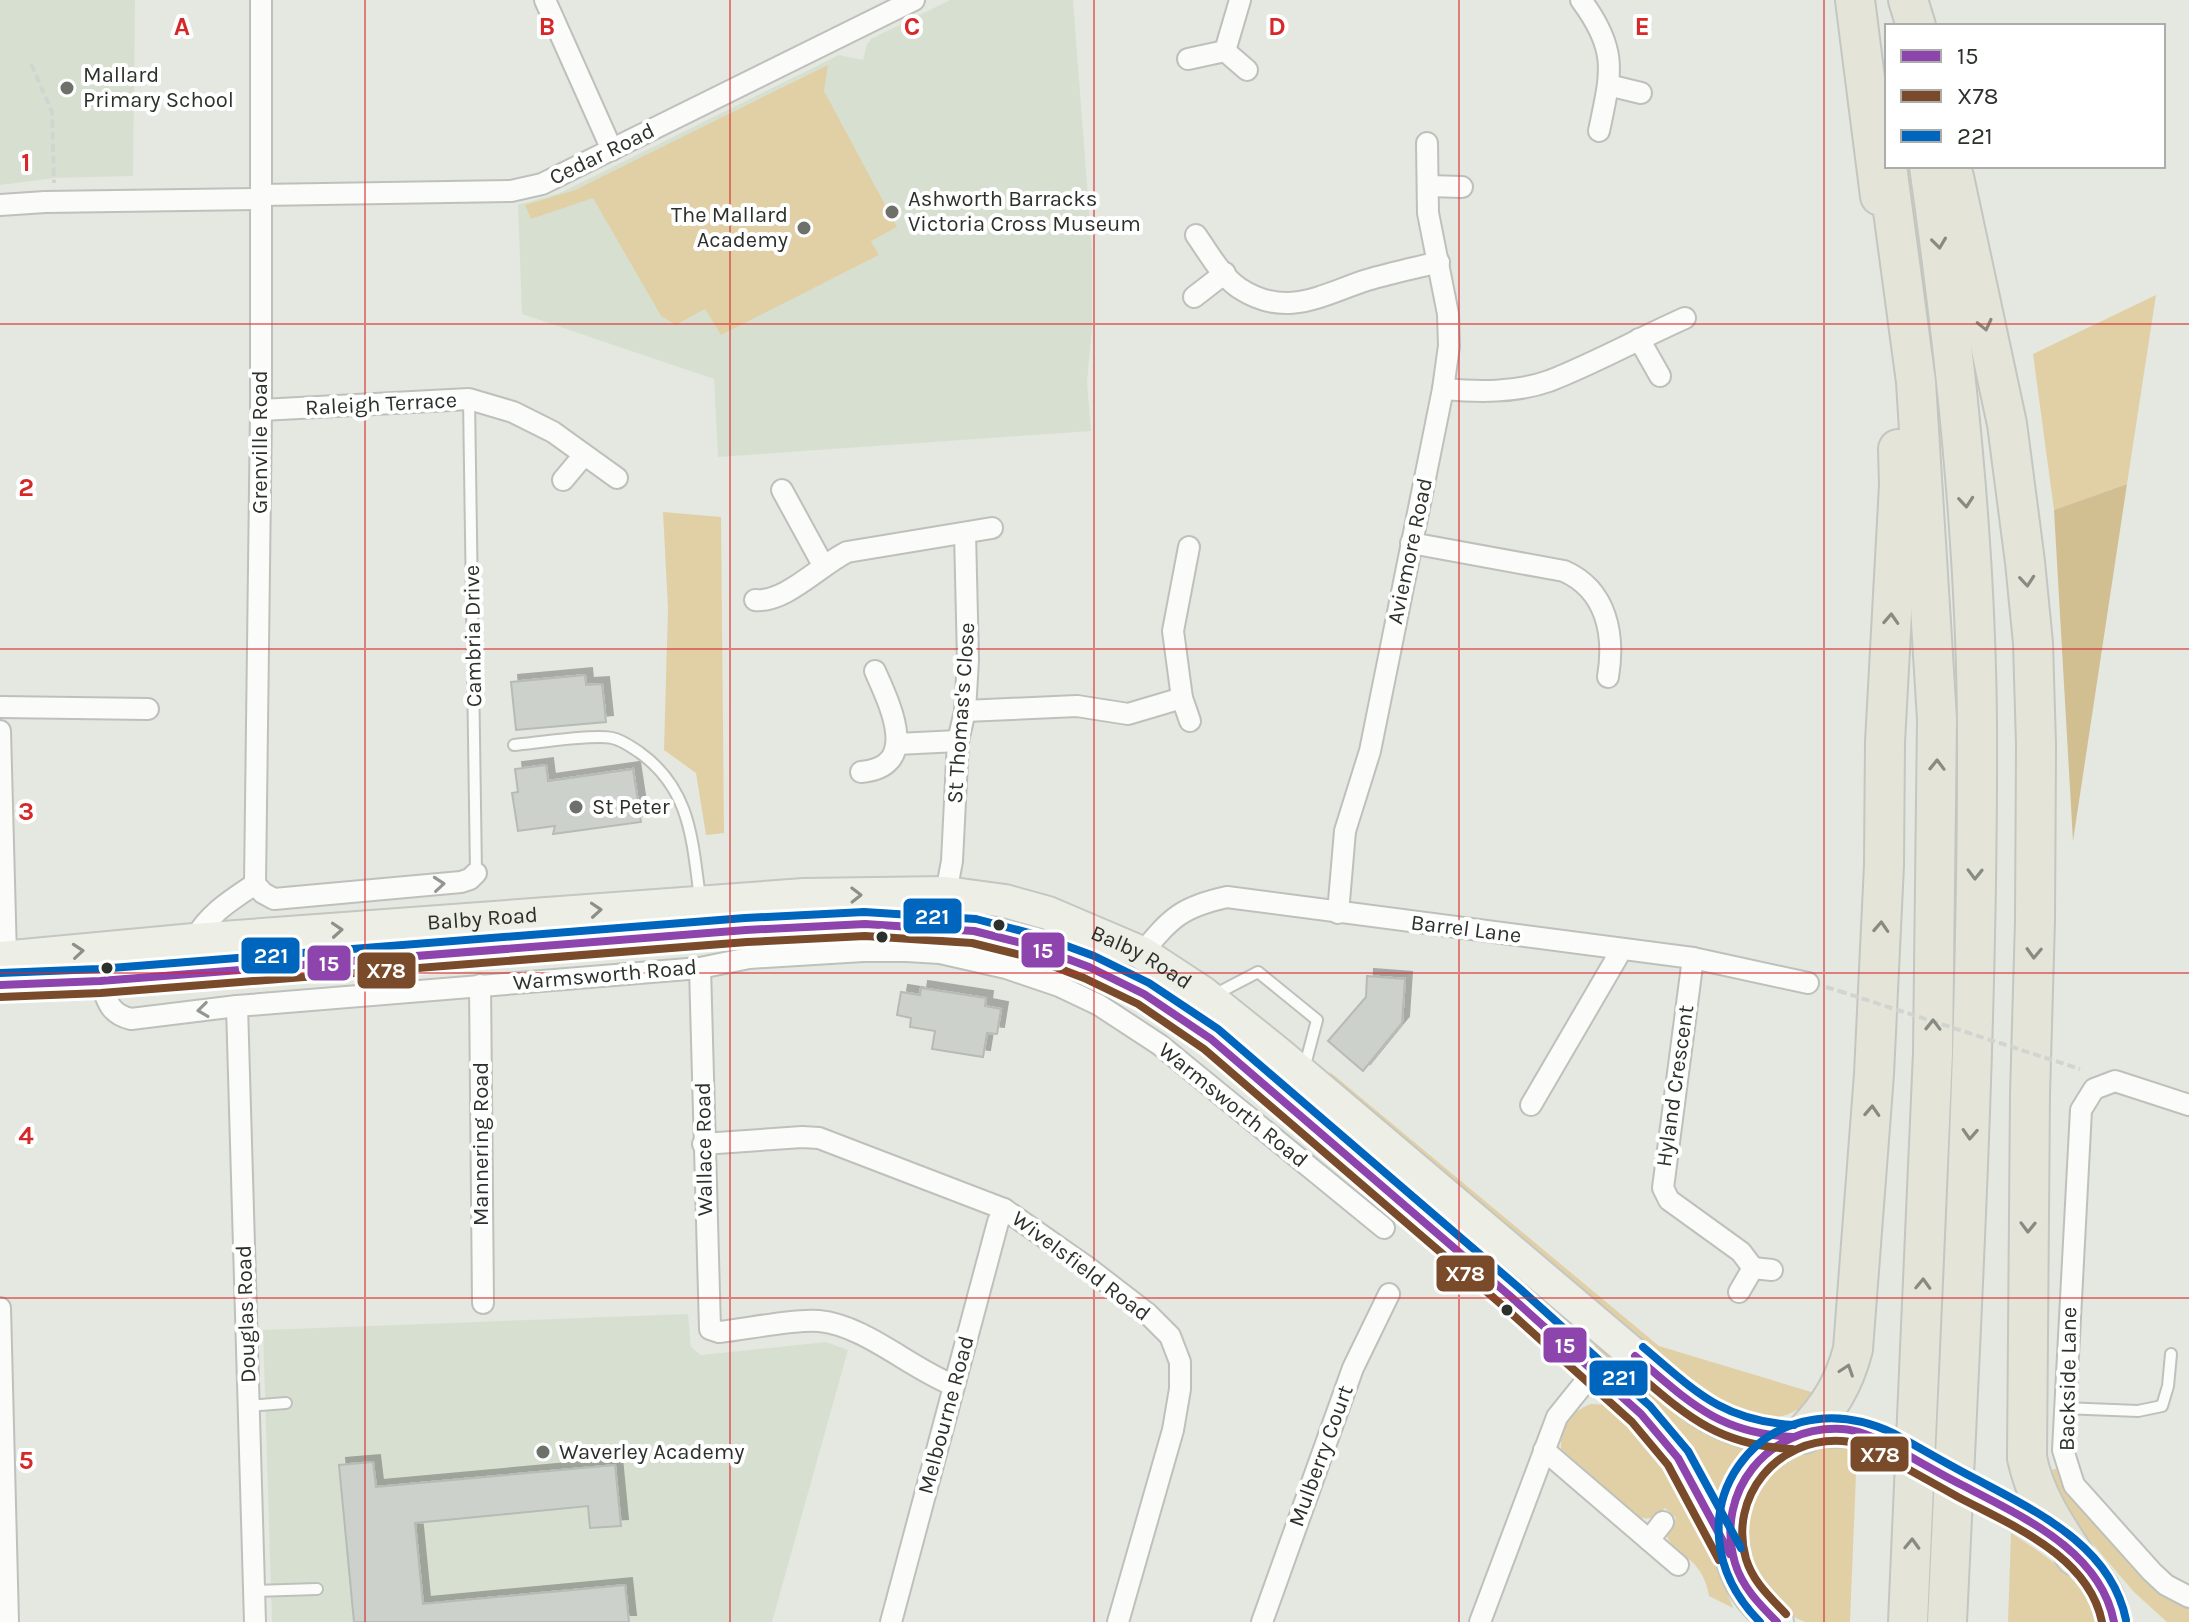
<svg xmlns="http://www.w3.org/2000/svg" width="2189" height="1622" viewBox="0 0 2189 1622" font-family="Karla,sans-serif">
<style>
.built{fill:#d7e0d0}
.green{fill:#e1d0a6}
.forest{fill:#d1bf91}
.building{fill:#ccd1cc;stroke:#b6bbb5;stroke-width:2;filter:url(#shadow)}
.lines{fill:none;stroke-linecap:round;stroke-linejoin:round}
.service-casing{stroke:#bec1bb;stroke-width:14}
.minor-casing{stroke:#bec1bb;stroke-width:24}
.primary-casing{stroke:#c3c6c1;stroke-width:36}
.motorway-casing{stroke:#c3c6c1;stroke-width:42}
.path{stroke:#d2d4d1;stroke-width:4;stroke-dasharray:8 4;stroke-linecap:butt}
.service{stroke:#fbfcfa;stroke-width:10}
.minor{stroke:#fbfcfa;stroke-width:20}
.primary{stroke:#edeee6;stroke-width:32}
.motorway{stroke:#e4e5d8;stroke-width:38}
.primary-bridge-casing{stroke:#c3c6c1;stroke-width:36;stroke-linecap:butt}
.path-bridge{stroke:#d2d4d1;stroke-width:4;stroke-dasharray:8 4;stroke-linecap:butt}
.primary-bridge{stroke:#edeee6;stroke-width:32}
.bus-1-casing{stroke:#fff;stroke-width:14}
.bus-2-casing{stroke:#fff;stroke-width:14}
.bus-3-casing{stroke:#fff;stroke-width:14}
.bus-1{stroke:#8e44ad;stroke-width:8}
.bus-2{stroke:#7a4b2a;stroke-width:8}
.bus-3{stroke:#0065bd;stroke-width:8}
.oneway{stroke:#888b82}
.oneway2{stroke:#949692}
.oneway3{stroke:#8d9088}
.grid{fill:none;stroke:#d62828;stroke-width:2;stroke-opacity:0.55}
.poi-dot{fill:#6d716a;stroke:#fff;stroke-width:3}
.bus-dot{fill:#2d312b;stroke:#fff;stroke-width:3}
.labels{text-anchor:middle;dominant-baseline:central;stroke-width:8;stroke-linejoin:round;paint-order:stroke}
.poi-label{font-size:22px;fill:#2d312b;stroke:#fff;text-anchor:start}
.street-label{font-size:22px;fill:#2d312b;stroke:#fff}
.grid-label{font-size:26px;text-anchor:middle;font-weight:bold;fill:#d62828;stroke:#fff;stroke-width:8;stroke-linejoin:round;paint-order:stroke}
.line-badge{stroke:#fff;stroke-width:3}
.badge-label{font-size:22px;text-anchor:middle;font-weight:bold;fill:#fff}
</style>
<defs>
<filter id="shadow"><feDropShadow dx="7" dy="-7" stdDeviation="0" flood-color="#0004"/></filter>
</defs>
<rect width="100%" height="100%" fill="#e4e8e0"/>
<g class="built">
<path d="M0,0H135L133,176L55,178L0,185Z"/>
<path d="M950,0H1073L1092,251V328L1087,382L1091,431L718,457L714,379L522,314L518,205L560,193L839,55L863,60L867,44L871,39Z"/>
<path d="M688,1314L691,1347L701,1355L826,1342L848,1350L772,1622H272L263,1330Z"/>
</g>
<g class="green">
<path d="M828,65L824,91L897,227L871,241L879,255L721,335L705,309L676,325L661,316L593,198L531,219L525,205L575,190Z"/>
<path d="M2156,295L2127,484L2054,510L2033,354Z"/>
<path d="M663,512L721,517L724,833L706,835L696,773L664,750L668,608Z"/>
<path d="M1330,1072L1659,1346L1818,1394C1789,1422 1765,1422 1727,1414L1336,1088Z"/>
<path d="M1597,1342L1705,1432L1729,1443L1754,1451L1722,1505L1699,1467L1591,1352Z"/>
<path d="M1591,1404L1613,1405L1656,1451L1710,1546L1733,1608L1709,1596C1707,1585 1704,1576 1696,1566C1686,1554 1671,1550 1666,1534L1676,1518L1665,1508C1656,1516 1651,1521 1638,1517L1561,1449C1560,1426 1570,1412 1591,1404Z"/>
<path d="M1834,1444L1857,1449L1850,1622C1837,1622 1819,1622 1806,1622C1797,1620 1787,1612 1780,1606C1747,1575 1736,1520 1765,1482C1781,1460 1809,1452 1834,1444Z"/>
<path d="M2058,1468L2189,1605V1622H2167L2134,1592L2073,1521L2043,1473Z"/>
<path d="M2011,1533C2045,1555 2087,1582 2100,1622H2008Z"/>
</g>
<path class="forest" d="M2127,484L2073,841L2054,510Z"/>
<g class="building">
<path d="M585,675L586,685L602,684L606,722L516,730L511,682Z"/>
<path d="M546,765L548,781L633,769L641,822L553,834L555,826L518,831L512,793L518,792L515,769Z"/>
<path d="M1367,976L1405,979L1402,1023L1363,1071L1328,1041L1366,997Z"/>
<path d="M921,988L986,998L985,1006L1001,1009L997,1034L987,1033L983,1057L932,1049L935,1031L910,1027L911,1018L897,1015L901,992L920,995Z"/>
<path d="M373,1462L376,1487L615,1465L621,1526L590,1528L588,1506L415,1523L423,1604L625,1585L629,1622H354L339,1465Z"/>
</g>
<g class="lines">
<defs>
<g id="service">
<path d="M469,399L476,873"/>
<path d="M514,745C536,743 593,734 612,738C622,740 630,746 639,752C691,789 692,840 700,898"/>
<path d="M1214,995L1258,972L1317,1020L1304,1069"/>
<path d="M249,1406L286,1403"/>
<path d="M2063,1408L2138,1411L2162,1406L2168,1386L2171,1354"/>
<path d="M254,1591L317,1589"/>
</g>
<g id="minor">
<path d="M545,0L612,150"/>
<path d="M1581,0C1619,51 1611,73 1599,131"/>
<path d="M1225,51L1240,0"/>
<path d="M1188,59L1225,51L1247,70"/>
<path d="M1608,85L1641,93"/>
<path d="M1428,186L1462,187"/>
<path d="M261,195L511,191L542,184L914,0"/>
<path d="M0,205L45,202L261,199"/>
<path d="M1196,235C1208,252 1221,276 1239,288C1286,319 1321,295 1367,280C1391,273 1415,268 1439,262"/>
<path d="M1194,297L1225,273"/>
<path d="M1639,339L1660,376"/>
<path d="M1443,389C1478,392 1515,393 1549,381C1595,363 1640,338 1685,318"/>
<path d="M261,410L469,399L513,412L553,432L617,478"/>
<path d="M563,480L584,455"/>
<path d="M782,490L823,565"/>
<path d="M1411,543L1564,571C1607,590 1615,635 1608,677"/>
<path d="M1189,547L1173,631L1182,698L1190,721"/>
<path d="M755,600C785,603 819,566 847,552L992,528"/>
<path d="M0,707L148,709"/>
<path d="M965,711L1077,706L1128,714L1182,698"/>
<path d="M0,731L6,957"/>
<path d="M897,744L958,741"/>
<path d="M861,772C921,767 890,705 875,671"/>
<path d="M255,884L261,410V0"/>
<path d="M946,893L952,861L958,741L965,711L968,660L965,533"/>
<path d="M1338,913L1345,831L1370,751L1443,389L1449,346L1448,314L1428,213L1427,143"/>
<path d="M194,940C208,914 231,900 255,884L263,893L274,899L461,882L470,879L476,873"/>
<path d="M1142,953C1171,918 1181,907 1227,897L1693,958L1808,983"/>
<path d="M1693,958L1663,1188L1669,1200L1741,1252L1753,1268"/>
<path d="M700,968L710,1329L719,1332C747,1329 793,1319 819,1321C864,1325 910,1368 953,1385"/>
<path d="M100,981C107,1000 109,1014 131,1019L237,1006L700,968L749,958L863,951H907L940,953L1006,968L1059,986L1099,1005L1160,1045L1384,1228"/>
<path d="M480,985L483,1303"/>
<path d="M237,1006L255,1622"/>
<path d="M1531,1105L1622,949"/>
<path d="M2189,1105L2115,1081L2094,1089L2081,1110L2063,1450L2074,1485L2152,1572L2166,1585L2189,1597"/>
<path d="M703,1144L802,1137L819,1138L1004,1209L1087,1267L1148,1314L1170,1336L1180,1362V1389L1173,1430L1118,1622"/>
<path d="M1739,1292L1753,1268L1772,1270"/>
<path d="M0,1308L8,1622"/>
<path d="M1544,1450L1678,1565"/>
<path d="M1649,1540L1663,1522"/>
<path d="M891,1622L998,1222L1004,1209"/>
<path d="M1262,1622L1353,1368L1389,1294"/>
<path d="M1480,1622L1557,1417L1594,1371"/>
</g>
<g id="primary">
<path id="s1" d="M0,958L194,940L804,895L946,893L1005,901L1048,913L1142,953L1203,993L1279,1054L1698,1409C1729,1429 1756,1437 1793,1437"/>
<path d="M0,985L100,981L746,930L865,924L974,931L1033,946L1089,967L1144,994L1211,1039L1510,1296L1641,1414L1678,1458L1730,1554"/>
<path d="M2004,1508C2047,1532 2109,1567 2114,1622"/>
<path d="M1777,1622C1674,1545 1752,1398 1874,1437"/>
</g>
<g id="motorway">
<path d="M1855,0L1880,196"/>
<path d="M1908,0L1916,26"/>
<path d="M1887,166L1916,382L1937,719L1933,1053L1908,1622"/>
<path d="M1929,166C1955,351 1976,541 1977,728C1978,1026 1961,1324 1947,1622"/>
<path d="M1954,177L2007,424L2025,562L2033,643L2036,745L2035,921L2030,1094L2027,1458C2035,1496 2054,1524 2075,1556"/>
<path d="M1804,1434C1829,1408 1844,1384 1853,1349L1874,1074L1884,865L1885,742L1899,485L1898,449"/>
</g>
</defs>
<use href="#service" class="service-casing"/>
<use href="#minor" class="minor-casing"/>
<use href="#primary" class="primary-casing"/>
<use href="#motorway" class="motorway-casing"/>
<g class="path">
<path d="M31,64L52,112L54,183"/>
<path d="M1826,987L1839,991"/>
</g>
<use href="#service" class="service"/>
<use href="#minor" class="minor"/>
<use href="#primary" class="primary"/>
<use href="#motorway" class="motorway"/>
<defs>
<path id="primary-bridge" d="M1874,1437L2004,1508"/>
</defs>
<use href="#primary-bridge" class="primary-bridge-casing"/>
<path class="path-bridge" d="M1839,991L2080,1069"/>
<use href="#primary-bridge" class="primary-bridge"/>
<defs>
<g id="bus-1">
<path d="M0,985L100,981L746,930L865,924L974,931L1033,946L1089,967L1144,994L1211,1039L1510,1296L1641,1414L1678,1458L1730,1554"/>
<path d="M1635,1356C1689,1402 1718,1433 1793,1437"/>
<path d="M1777,1622C1760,1605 1742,1587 1735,1563C1714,1492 1768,1425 1842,1429C1858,1430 1873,1437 1888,1444C1913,1458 1938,1473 1964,1486C2022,1517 2100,1550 2114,1622"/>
</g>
<g id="bus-2">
<path d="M0,997L101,993L747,942L865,936L972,943L1029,957L1084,978L1138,1004L1204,1049L1502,1305L1632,1422L1668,1465L1719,1560"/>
<path d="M1627,1365C1684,1413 1714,1445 1792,1449"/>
<path d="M1786,1614C1770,1597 1753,1582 1746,1559C1728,1497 1777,1437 1842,1441C1856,1442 1870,1449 1882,1455C1908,1469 1933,1483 1958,1497C2011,1525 2089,1556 2102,1622"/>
</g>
<g id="bus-3">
<path d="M0,973L99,969L745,918L864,912L976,919L1037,935L1094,956L1149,983L1218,1029L1518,1287L1650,1406L1688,1451L1741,1548"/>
<path d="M1643,1347C1695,1391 1722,1421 1794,1425"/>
<path d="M1760,1622C1658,1519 1761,1371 1893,1433C1920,1448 1947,1464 1974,1478C2035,1511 2111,1545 2126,1620"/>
</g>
</defs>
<use href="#bus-1" class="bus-1-casing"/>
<use href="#bus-2" class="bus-2-casing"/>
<use href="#bus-3" class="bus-3-casing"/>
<use href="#bus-1" class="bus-1"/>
<use href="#bus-2" class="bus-2"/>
<use href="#bus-3" class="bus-3"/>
</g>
<defs><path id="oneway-chevron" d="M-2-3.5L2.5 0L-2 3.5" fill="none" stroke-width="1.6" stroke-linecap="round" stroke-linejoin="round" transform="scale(2)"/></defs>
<g class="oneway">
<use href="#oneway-chevron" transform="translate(1939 243) rotate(83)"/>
<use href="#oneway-chevron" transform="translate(1985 325) rotate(77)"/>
<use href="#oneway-chevron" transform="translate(1966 502) rotate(85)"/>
<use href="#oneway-chevron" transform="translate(2027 581) rotate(85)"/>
<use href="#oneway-chevron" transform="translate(1891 619) rotate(-87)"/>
<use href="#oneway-chevron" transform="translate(1937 765) rotate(-89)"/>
<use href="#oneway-chevron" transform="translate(1975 874) rotate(91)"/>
<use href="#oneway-chevron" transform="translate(1881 927) rotate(-87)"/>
<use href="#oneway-chevron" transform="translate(2034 953) rotate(92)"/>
<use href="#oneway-chevron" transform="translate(1933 1025) rotate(-89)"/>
<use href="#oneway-chevron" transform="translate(1872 1111) rotate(-87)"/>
<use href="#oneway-chevron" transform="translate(1970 1134) rotate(93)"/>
<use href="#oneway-chevron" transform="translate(2028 1227) rotate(91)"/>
<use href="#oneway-chevron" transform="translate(1923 1284) rotate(-88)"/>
<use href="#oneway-chevron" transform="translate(1847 1370) rotate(-71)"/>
<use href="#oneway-chevron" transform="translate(1912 1544) rotate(-88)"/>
</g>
<g class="oneway2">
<use href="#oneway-chevron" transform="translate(439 884) rotate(-5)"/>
<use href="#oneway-chevron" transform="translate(203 1010) rotate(173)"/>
</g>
<g class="oneway3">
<use href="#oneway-chevron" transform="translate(856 895) rotate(-1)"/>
<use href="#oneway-chevron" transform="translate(596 910) rotate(-4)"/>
<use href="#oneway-chevron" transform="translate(337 930) rotate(-4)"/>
<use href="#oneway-chevron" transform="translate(78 951) rotate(-5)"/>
</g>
<path class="grid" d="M365,0V1622M730,0V1622M1094,0V1622M1459,0V1622M1824,0V1622M0,324H2189M0,649H2189M0,973H2189M0,1298H2189"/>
<g class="poi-dot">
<circle cx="67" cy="88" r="8"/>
<circle cx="892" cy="212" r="8"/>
<circle cx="804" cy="228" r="8"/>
<circle cx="576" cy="807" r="8"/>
<circle cx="543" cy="1452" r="8"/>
</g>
<g class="bus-dot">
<circle cx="999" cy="925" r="7"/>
<circle cx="882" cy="937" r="7"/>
<circle cx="107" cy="968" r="7"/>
<circle cx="1507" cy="1310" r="7"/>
</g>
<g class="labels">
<g class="poi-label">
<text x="83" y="75">Mallard<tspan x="83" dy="25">Primary School</tspan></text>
<text x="908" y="199">Ashworth Barracks<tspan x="908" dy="25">Victoria Cross Museum</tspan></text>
<text x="788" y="215" text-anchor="end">The Mallard<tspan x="788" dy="25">Academy</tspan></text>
<text x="592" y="807">St Peter</text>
<text x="559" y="1452">Waverley Academy</text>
</g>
<g class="street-label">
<text transform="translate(602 154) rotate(-26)">Cedar Road</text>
<text transform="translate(381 404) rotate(-3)">Raleigh Terrace</text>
<text transform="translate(260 442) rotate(-90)">Grenville Road</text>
<text transform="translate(1410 551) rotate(-78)">Aviemore Road</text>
<text transform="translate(473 636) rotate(-91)">Cambria Drive</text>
<text transform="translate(961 713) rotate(-86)">St Thomas's Close</text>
<text stroke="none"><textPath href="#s1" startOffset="484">Balby Road</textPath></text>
<text transform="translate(1466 929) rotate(7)">Barrel Lane</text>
<text stroke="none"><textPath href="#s1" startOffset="1156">Balby Road</textPath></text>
<text transform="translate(605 975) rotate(-5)">Warmsworth Road</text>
<text transform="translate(1675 1086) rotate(-82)">Hyland Crescent</text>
<text transform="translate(1233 1105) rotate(39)">Warmsworth Road</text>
<text transform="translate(481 1144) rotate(-90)">Mannering Road</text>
<text transform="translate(704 1149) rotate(-91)">Wallace Road</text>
<text transform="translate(1081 1266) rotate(37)">Wivelsfield Road</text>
<text transform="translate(246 1314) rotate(-92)">Douglas Road</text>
<text transform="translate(2068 1379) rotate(-89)">Backside Lane</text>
<text transform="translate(946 1415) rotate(-75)">Melbourne Road</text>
<text transform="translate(1321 1456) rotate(-70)">Mulberry Court</text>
</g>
</g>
<g class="grid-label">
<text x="182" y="35">A</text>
<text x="547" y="35">B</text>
<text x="912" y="35">C</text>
<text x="1277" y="35">D</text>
<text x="1642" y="35">E</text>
<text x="26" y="171">1</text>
<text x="26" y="496">2</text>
<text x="26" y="820">3</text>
<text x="26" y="1144">4</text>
<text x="26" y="1469">5</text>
</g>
<g class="line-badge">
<rect x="902" y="897" width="61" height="38" rx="8" fill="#0065bd"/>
<rect x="1020" y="931" width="46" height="38" rx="8" fill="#8e44ad"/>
<rect x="240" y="936" width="61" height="39" rx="8" fill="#0065bd"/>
<rect x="306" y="944" width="46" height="38" rx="8" fill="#8e44ad"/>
<rect x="356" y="951" width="61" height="39" rx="8" fill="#7a4b2a"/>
<rect x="1435" y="1254" width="61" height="39" rx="8" fill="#7a4b2a"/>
<rect x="1542" y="1326" width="46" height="38" rx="8" fill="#8e44ad"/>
<rect x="1588" y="1359" width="61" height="38" rx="8" fill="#0065bd"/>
<rect x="1849" y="1435" width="61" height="38" rx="8" fill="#7a4b2a"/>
</g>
<g class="badge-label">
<text x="932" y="924">221</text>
<text x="1043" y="958">15</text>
<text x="271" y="963">221</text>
<text x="329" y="971">15</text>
<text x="386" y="978">X78</text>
<text x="1465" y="1281">X78</text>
<text x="1565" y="1353">15</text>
<text x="1619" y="1385">221</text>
<text x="1880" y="1462">X78</text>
</g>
<rect x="1885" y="24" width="280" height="144" fill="#ffffff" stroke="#abadaa" stroke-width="2"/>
<rect x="1901" y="50" width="40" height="12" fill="#8e44ad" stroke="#abadaa" stroke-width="2"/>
<text x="1957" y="64" font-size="24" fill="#2d312b">15</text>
<rect x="1901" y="90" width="40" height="12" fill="#7a4b2a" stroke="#abadaa" stroke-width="2"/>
<text x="1957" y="104" font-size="24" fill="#2d312b">X78</text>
<rect x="1901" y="130" width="40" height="12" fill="#0065bd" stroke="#abadaa" stroke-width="2"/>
<text x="1957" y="144" font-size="24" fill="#2d312b">221</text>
</svg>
